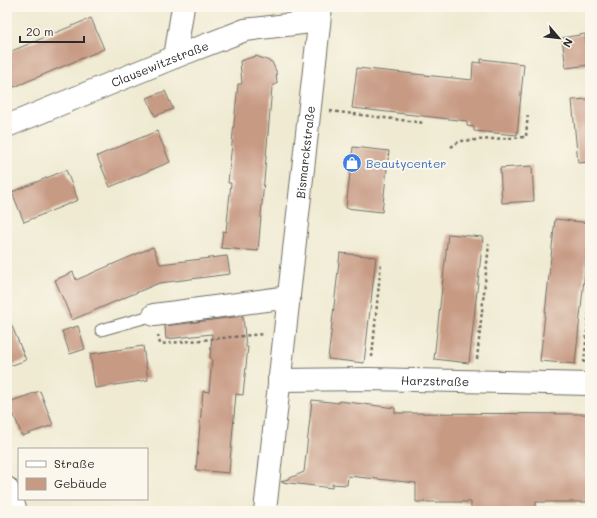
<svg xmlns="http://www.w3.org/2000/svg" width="597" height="518" viewBox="0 0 597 518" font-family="Mali,sans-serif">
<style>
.building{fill:#c79a83}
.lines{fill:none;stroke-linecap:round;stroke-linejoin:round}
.lane-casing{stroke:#706e65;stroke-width:13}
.street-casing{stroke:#706e65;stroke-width:24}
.path{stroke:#706e65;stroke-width:2.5;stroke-dasharray:3 3;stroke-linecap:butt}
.lane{stroke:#fff;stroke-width:11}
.street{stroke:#fff;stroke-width:22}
.labels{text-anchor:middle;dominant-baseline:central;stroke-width:4;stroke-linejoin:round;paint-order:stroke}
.street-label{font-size:12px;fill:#2b2b2b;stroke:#fbf7ec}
.shop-label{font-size:12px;fill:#366cbe;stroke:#fbf7ec;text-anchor:start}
</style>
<rect width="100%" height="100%" fill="#fbf7ec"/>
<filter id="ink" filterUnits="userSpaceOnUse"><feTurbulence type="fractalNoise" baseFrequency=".025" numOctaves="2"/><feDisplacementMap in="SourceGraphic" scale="8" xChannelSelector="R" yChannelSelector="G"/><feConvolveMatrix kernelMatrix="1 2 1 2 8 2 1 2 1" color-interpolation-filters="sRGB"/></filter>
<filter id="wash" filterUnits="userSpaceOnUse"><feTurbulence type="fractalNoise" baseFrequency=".012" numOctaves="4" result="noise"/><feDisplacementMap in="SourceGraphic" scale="16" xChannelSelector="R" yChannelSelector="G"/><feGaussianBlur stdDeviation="0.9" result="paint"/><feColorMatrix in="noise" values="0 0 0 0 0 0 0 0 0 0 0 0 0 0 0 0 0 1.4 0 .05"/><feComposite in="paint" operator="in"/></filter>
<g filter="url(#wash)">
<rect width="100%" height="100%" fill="#efead1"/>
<g id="blocks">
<g class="building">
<path d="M91,18L104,49L7,90V53Z"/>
<path d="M585,34L589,65L566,68L562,38Z"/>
<path d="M256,56L272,62L276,71L277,83L272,87L258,251L221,248L223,231L226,232L231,183H228L238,84H242L240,61Z"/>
<path d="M481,59L524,64L517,135L474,131V127L467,126V121L352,108L357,68L472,80L473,62L481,63Z"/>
<path d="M165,91L173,109L155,116L147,98Z"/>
<path d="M590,99V162L578,163L572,100Z"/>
<path d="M157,131L170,162L110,187L97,156Z"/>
<path d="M353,147L389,151L382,212L346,208Z"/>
<path d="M532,166L534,201L502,203L500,168Z"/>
<path d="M66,170L78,200L24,222L12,192Z"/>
<path d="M555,219L590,223L575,364L540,361Z"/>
<path d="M448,234L483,237L469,363L434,359Z"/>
<path d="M153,247L160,264L227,256L230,274L159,283L72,320L55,280L73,272L76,280Z"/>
<path d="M340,253L376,257L364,363L328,359Z"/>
<path d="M7,314L26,360L7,367Z"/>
<path d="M243,316L246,347H248L243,395L236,394L229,473L196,470L203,391L209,392L212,359L210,358L212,334L166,339L165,326Z"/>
<path d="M78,326L85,349L70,354L62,331Z"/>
<path d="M143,346L148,380L95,388L90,354Z"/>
<path d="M40,391L53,425L22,436L9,402Z"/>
<path d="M312,400L339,403V401L395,408V413L590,414V502H536V511H471V502H416V483L348,476L347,485L332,484V488L281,482L304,472Z"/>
</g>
</g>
</g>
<g filter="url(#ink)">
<use href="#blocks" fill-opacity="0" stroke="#706e65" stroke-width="1"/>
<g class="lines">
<defs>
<path id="lane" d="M101,330L154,315"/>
<g id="street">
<path d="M175,57L183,7"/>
<path id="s1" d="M7,126L175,57L245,30L319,21"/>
<path d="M154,315L289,297"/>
<path id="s2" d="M279,380L369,379L590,384"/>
<path d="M7,488L16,511"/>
<path id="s3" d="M265,511L321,7"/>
</g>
</defs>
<use href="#lane" class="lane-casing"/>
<use href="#street" class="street-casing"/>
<g class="path">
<path d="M330,111L425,123"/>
<path d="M451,147L460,141L526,137L528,112"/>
<path d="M158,335L160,344L263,334"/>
<path d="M372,357L381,262"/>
<path d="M477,359L489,244"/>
<path d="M584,363L590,302"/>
</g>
<use href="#lane" class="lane"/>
<use href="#street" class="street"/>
</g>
</g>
<defs>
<symbol id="shop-disc" viewBox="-11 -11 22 22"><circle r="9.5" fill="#3f7fe0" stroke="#fbf7ec"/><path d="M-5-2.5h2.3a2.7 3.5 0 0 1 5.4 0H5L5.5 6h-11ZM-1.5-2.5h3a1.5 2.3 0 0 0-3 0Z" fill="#fff"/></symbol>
</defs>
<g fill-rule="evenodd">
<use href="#shop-disc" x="341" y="152" width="22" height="22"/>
</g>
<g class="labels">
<g class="street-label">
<text stroke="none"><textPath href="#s1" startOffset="165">Clausewitzstraße</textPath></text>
<text stroke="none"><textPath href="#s3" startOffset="361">Bismarckstraße</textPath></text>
<text stroke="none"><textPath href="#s2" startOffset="156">Harzstraße</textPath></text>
</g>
<g class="shop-label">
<text x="366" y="163">Beautycenter</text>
</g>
</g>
<rect width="597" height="518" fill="none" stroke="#fbf7ec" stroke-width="24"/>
<rect x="18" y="448" width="130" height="52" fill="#fbf7ec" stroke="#a8a59f"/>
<rect x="26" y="461" width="20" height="6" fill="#ffffff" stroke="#a8a59f"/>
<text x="54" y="468" font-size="12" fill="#2b2b2b">Straße</text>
<rect x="26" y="478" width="20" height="12" fill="#c79a83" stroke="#a8a59f"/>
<text x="54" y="488" font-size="12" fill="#2b2b2b">Gebäude</text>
<g transform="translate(559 38) rotate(118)" stroke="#fbf7ec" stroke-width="3" paint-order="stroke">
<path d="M0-3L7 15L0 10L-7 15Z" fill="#2b2b2b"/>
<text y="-6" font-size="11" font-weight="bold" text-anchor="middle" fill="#2b2b2b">N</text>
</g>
<path d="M20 36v6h64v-6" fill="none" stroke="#2b2b2b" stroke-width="2"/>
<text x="26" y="36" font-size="12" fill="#2b2b2b" stroke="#fbf7ec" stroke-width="3" paint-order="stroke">20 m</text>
</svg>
